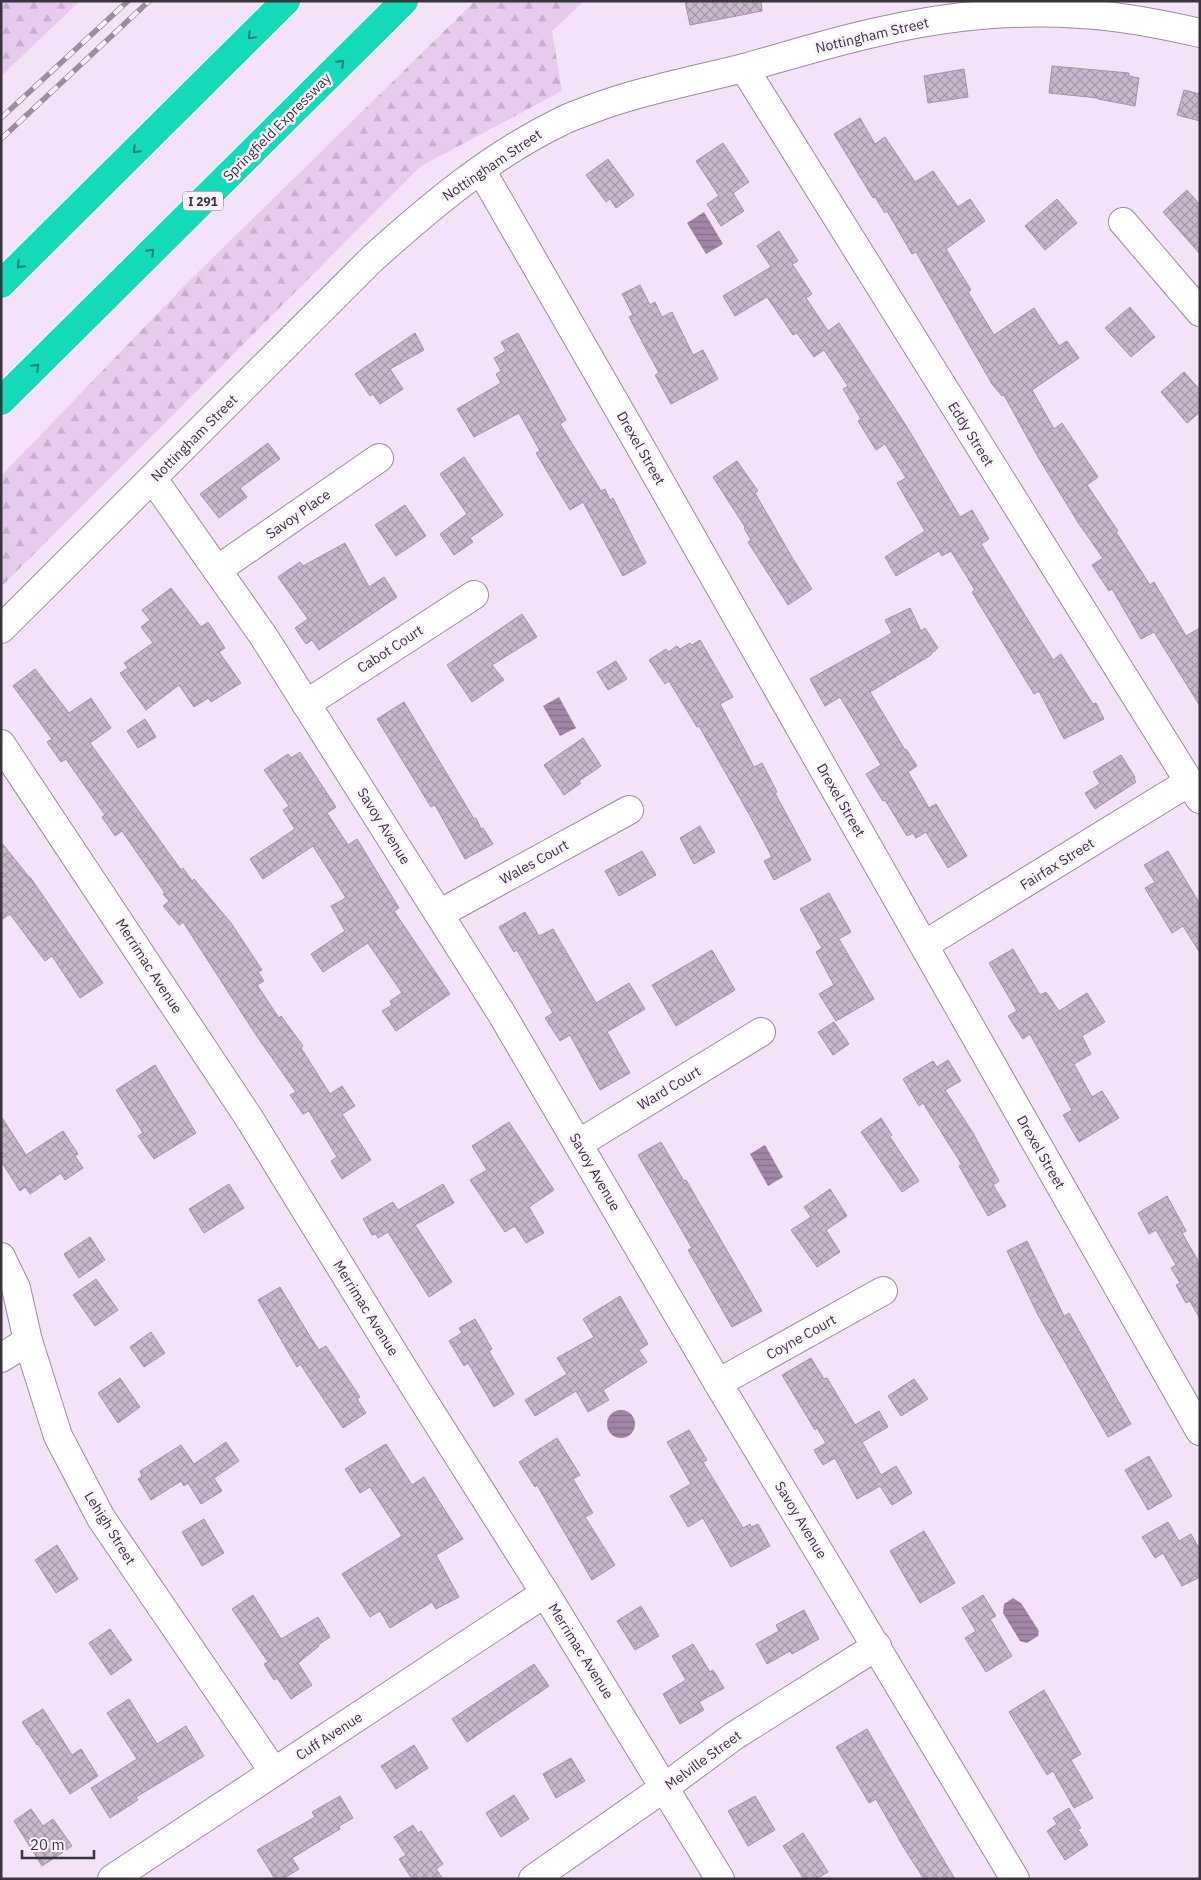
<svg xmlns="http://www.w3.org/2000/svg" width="1201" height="1880" viewBox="0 0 1201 1880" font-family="'IBM Plex Sans',sans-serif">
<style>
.forest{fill:url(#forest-firs)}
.water{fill:url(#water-rules)}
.building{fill:url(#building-cross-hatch);stroke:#a393a7}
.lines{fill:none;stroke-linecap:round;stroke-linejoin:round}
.street-casing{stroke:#9a8b9e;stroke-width:30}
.secondary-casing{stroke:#9a8b9e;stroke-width:30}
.highway-casing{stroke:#fff;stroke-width:30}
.street{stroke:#fff;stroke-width:28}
.secondary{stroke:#fff;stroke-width:28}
.highway{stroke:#14dab9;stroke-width:28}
.rail-casing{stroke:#9a8e9d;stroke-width:5.5}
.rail{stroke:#fbf4fd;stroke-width:4;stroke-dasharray:11;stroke-linecap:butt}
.oneway{stroke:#287e74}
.labels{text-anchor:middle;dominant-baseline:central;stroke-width:5;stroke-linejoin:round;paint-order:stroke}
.shield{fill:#fbf4fd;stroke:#736d75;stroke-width:1}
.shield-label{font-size:12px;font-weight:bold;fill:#39333b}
.street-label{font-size:14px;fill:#39333b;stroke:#fbf4fd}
</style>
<defs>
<pattern id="forest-firs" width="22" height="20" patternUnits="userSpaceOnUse" patternTransform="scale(1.25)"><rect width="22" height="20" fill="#e6cbed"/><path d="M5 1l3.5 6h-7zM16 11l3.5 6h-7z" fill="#c6afcc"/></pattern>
<pattern id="water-rules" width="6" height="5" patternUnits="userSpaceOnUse" patternTransform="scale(1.25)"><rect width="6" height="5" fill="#a286a8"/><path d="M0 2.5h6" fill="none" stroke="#856e8a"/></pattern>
<pattern id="building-cross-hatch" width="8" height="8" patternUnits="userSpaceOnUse" patternTransform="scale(1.25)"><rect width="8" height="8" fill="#c8b8cc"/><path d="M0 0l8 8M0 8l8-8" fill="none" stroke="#a396a7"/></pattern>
</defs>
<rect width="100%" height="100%" fill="#f4e3f8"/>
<g class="forest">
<path d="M1,1H80L1,76Z"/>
<path d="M475,1H584L552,31L562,91L421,166L1,587V476L186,284Z"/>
</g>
<g class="water">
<path d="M704,212L723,244L706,254L687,223Z"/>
<path d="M559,697L576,728L560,736L543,706Z"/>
<path d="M765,1145L783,1177L768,1186L750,1154Z"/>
<circle cx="621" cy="1424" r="14"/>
<path d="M1013,1598L1021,1603L1039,1631L1038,1636L1027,1643L1020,1641L1003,1613L1004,1604Z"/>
</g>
<g class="building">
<path d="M685,1H761L762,11L690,25Z"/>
<path d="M1052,66L1129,73V76L1139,78L1135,106L1098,99V98L1049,93Z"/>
<path d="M964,69L968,97L928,103L924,76Z"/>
<path d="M1184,90L1200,94V121L1177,115Z"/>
<path d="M860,118L875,144L885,137L915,182L933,171L958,207L970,199L985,221L946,249L971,290L968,292L994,335L1034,308L1059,346L1067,341L1079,358L1032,390L1054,429L1062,423L1098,477L1087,485L1118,531L1116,532L1150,585L1154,582L1186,636L1200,628V706L1154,632L1141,639L1112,589L1109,591L1092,565L1103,558L1079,524L1038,457L1004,395L1002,396L992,384L916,252L912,254L887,211L885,213L875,197L873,198L834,134Z"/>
<path d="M723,143L749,182L733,193L744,211L721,226L707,204L719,196L696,161Z"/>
<path d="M608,159L634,195L616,208L610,199L606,202L586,175Z"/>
<path d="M1187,190L1200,205V254L1163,212Z"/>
<path d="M1057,199L1077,223L1045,250L1025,226Z"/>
<path d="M779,231L798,261L792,264L812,294L806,298L828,331L839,323L907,427L960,517L972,510L989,539L981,544L1031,625L1053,660L1061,654L1093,704L1096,703L1104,719L1064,739L1039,691L1034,694L972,592L975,590L951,551L942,556L939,551L896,576L885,557L925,531L897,483L906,478L885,444L876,450L858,421L861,419L843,389L848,386L824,350L814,357L797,333L793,335L767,297L735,316L723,296L771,267L757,246Z"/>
<path d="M640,285L650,305L655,302L662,317L672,312L693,355L703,350L718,379L671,404L655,375L659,373L629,317L633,315L622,294Z"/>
<path d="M1130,307L1155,337L1131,357L1105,328Z"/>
<path d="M415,333L424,350L390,369L403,389L380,404L373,394L370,396L355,374Z"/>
<path d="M518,333L566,420L560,424L601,491L605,489L610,500L613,498L646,563L623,576L583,502L570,510L536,453L540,451L519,413L474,437L457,409L501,383L496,374L501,371L494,358L506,351L501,342Z"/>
<path d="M1184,372L1200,390V412L1187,423L1161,392Z"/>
<path d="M268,443L280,459L240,488L247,497L219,518L200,494Z"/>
<path d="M464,457L503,515L470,538L473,542L454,555L440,534L467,514L440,474Z"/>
<path d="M737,461L758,491L755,493L793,559L812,589L788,605L748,542L751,540L744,528L745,527L713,477Z"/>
<path d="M405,505L426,536L396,556L375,525Z"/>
<path d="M345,543L369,587L384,577L397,597L319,650L312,640L306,644L295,628L308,619L278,577L300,562L303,566Z"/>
<path d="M171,588L201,627L208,622L225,648L219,652L241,683L211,702L208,698L194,707L179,685L146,710L120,673L128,668L124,663L153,643L141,627L150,620L142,610Z"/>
<path d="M910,608L921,631L925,628L938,648L931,654V655L870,692L905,750L906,749L917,766L908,772L929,808L936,804L967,856L948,868L926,832L916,838L913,833L907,836L885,800L883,801L866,774L881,765L840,697L825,706L810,679L892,633L885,620Z"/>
<path d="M522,614L537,637L492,665L504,680L472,702L447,665Z"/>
<path d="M700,640L733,697L720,704L754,767L762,763L777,792L775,793L811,860L774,880L764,861L772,857L749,814L699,726L697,727L669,681L665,684L649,660L666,649L668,652L677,646L680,649L690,643L692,645Z"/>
<path d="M616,661L627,679L608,690L597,672Z"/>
<path d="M35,669L69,713L91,698L111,728L90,743L181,870L183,868L192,881L194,879L231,923L262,970L258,972L264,981L257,985L279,1018L281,1016L303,1046L301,1048L330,1094L342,1086L355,1106L342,1114L371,1160L342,1179L331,1161L337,1157L309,1111L303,1114L290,1095L296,1092L256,1035L183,922L179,925L163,906L169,901L163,894L165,893L122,831L115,836L102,817L105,815L66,759L61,762L47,742L52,739L13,686Z"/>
<path d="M404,702L474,819L476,818L481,829L483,828L493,844L465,859L435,805L431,807L377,719Z"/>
<path d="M145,719L156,737L138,748L127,731Z"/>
<path d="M583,738L601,766L579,781L581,783L564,795L544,765Z"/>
<path d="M300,752L336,807L327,813L348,845L357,839L399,908L394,911L450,994L396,1031L382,1011L392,1005L390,1001L402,993L368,943L323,972L311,954L345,931L331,906L346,898L313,846L263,879L250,859L295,829L283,810L289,806L264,770L288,754L291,758Z"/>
<path d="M1121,755L1135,777L1134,778L1136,782L1095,809L1085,793L1100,784L1093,772Z"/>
<path d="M700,826L715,852L694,864L680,838Z"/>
<path d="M1,842L29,877H30L103,983L80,998L52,956L45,961L10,914L1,920Z"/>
<path d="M642,851L656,875L619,896L605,871Z"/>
<path d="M1168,851L1200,904V953L1183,926L1172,933L1145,888L1155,882L1144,865Z"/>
<path d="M829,893L851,932L839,939L874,999L836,1021L819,994L834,985L816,952L822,948L800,909Z"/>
<path d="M525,912L539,936L553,929L596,1003L629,983L645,1009L607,1032L630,1073L600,1090L570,1035L560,1041L545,1018L553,1013L517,950L514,952L499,927Z"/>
<path d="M1013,949L1040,995L1046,992L1059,1011L1087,993L1105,1022L1082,1036L1091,1054L1074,1064L1092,1097L1102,1091L1119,1118L1079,1142L1063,1115L1072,1110L1030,1034L1023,1039L1008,1016L1017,1011L989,963Z"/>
<path d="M712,950L735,990L676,1026L652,985Z"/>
<path d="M834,1022L849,1044L833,1055L818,1032Z"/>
<path d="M948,1060L961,1081L945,1090L973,1133L999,1181L993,1185L1006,1206L988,1216L959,1166L962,1165L923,1103L919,1106L903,1079L933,1061L937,1067Z"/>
<path d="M155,1065L196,1133L154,1159L138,1136L143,1133L116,1090Z"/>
<path d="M1,1116L26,1155L63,1131L78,1154L75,1156L83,1168L65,1180L61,1173L30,1194L25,1187L20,1191L1,1161Z"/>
<path d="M881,1118L892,1135L890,1137L919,1181L902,1192L861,1132Z"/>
<path d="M509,1122L554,1190L529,1207L544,1233L526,1243L515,1226L505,1232L470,1180L487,1170L472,1146Z"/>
<path d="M661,1142L684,1181L686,1180L762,1311L732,1327L688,1250L692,1248L638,1155Z"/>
<path d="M229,1184L244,1208L204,1233L189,1209Z"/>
<path d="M443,1184L454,1203L415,1225L452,1282L429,1297L388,1232L378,1238L376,1234L372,1235L363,1219L393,1202L398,1210Z"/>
<path d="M830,1189L847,1216L826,1230L840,1252L817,1267L791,1230L811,1217L804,1207Z"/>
<path d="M1167,1196L1186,1231L1182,1233L1200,1264V1319L1190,1301L1186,1303L1176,1285L1180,1283L1171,1268L1176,1265L1156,1230L1149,1234L1138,1213Z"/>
<path d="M90,1237L105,1260L79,1278L64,1254Z"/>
<path d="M1027,1241L1064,1316L1069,1313L1131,1424L1108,1437L1038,1315L1007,1251Z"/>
<path d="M96,1279L118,1310L95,1326L73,1295Z"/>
<path d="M280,1287L311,1338L319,1350L326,1346L360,1397L357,1399L366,1413L343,1428L300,1364L297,1367L258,1300Z"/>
<path d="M620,1296L648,1344L639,1350L647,1362L603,1390L609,1400L588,1412L576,1391L535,1416L525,1400L567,1374L557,1358L594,1337L583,1319Z"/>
<path d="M475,1319L492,1349L489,1351L514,1394L494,1407L468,1363L464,1366L449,1341L462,1333L459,1328Z"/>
<path d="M151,1332L165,1353L144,1367L130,1347Z"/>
<path d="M811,1358L824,1379L827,1378L855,1425L879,1411L888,1427L862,1442L881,1475L896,1466L912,1493L892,1505L880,1486L857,1499L835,1458L823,1465L814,1450L826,1443L817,1428L815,1430L782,1375Z"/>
<path d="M120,1378L140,1407L118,1423L98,1393Z"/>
<path d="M914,1379L928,1399L901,1416L888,1396Z"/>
<path d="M689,1430L707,1460L703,1462L743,1528L750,1524L751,1527L758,1524L770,1546L731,1567L703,1518L688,1527L670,1496L691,1484L667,1442Z"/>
<path d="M557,1438L580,1475L573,1479L593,1513L585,1517L615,1565L592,1580L537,1485L535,1487L519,1462Z"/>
<path d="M226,1442L239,1461L214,1478L222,1491L201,1504L188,1483L184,1486L181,1481L151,1500L138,1479L142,1476L140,1471L181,1445L194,1464Z"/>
<path d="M386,1444L412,1485L424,1477L463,1539L436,1555L459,1597L436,1609L432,1602L390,1628L380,1611L370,1617L342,1574L402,1536L370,1487L360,1493L345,1469Z"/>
<path d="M1149,1456L1172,1496L1148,1510L1125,1470Z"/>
<path d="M204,1519L224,1553L202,1566L182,1532Z"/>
<path d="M1168,1522L1179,1541L1191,1534L1200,1550V1577L1182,1586L1163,1553L1155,1558L1142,1537Z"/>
<path d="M924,1531L955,1583L920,1603L890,1551Z"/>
<path d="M57,1545L78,1579L56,1593L35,1560Z"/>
<path d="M253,1595L281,1639L318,1617L330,1637L318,1645L319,1646L298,1663L312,1685L291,1699L277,1678L274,1680L264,1664L268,1662L232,1609Z"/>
<path d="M983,1595L996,1616L990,1619L1012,1656L986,1672L965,1638L976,1631L962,1608Z"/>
<path d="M641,1606L659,1636L635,1650L617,1621Z"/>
<path d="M804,1610L819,1639L792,1654L790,1651L767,1664L756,1644L779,1631L776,1625Z"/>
<path d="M110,1629L132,1660L111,1675L89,1643Z"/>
<path d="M693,1644L710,1672L713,1670L724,1688L699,1702L704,1710L680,1724L663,1694L686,1680L672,1656Z"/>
<path d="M534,1664L549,1686L467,1742L452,1719Z"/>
<path d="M1044,1690L1081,1754L1071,1760L1093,1798L1074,1808L1053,1771L1047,1775L1009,1712Z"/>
<path d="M129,1699L157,1744L186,1726L204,1756L136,1797L138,1800L110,1818L91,1788L137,1759L107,1713Z"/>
<path d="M43,1709L72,1755L81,1749L98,1776L70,1794L38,1744L37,1745L22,1722Z"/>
<path d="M867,1729L928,1834L955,1879H924L904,1848L876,1799L869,1803L836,1747Z"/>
<path d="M414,1745L428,1768L396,1789L381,1766Z"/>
<path d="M571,1758L585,1781L556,1798L543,1774Z"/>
<path d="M514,1795L529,1819L501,1837L486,1813Z"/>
<path d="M340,1796L353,1818L339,1826L340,1829L292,1858L299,1869L283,1879H275L257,1850L315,1817L312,1812Z"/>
<path d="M755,1796L775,1830L748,1846L728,1811Z"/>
<path d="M1069,1808L1081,1828L1078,1829L1088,1845L1065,1860L1047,1831L1057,1824L1053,1818Z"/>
<path d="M31,1809L43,1826L53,1819L72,1846L42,1866L14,1821Z"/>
<path d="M413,1825L418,1833L421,1831L443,1864L436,1869L443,1879H412L399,1859L406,1855L394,1837Z"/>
<path d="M803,1833L828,1872L816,1879H804L783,1846Z"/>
</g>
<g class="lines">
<defs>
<g id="street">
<path d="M744,68L1200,799"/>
<path d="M481,170L637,441L1200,1431"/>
<path d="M1123,222L1200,312"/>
<path d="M153,479L264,637L500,1011L718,1383L1015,1879"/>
<path d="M217,570L379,458"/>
<path d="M306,704L474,595"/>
<path d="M1,744L249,1118L404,1370L545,1593L720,1879"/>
<path d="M439,914L629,810"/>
<path d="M924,945L1189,782"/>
<path d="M578,1144L761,1032"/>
<path d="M1,1257L16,1288L28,1341L58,1436L101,1518L274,1772"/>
<path d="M1,1358L28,1341"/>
<path d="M718,1383L883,1291"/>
<path d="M112,1879L545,1593"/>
<path d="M533,1879L665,1787L734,1736L877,1646"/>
</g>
<path id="secondary" d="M1,629L373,258C431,206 490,156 560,122C569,117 579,114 589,110C639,91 692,81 744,68C787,56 829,43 873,33C940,17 1012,9 1081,14C1121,16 1161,24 1200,33"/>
<g id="highway">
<path d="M1,284L286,1"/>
<path d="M1,401L404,1"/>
</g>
</defs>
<use href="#street" class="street-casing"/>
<use href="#secondary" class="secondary-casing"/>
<use href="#highway" class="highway-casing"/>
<use href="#street" class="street"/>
<use href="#secondary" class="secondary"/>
<use href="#highway" class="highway"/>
<defs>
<g id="rail">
<path d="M1,118L128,1"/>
<path d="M1,139L149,1"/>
</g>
</defs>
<use href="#rail" class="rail-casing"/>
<use href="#rail" class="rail"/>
</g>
<defs><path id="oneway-chevron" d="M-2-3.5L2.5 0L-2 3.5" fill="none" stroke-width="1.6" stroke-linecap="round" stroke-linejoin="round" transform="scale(1.25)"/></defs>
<g class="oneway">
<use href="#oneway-chevron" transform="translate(251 36) rotate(135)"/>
<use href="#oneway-chevron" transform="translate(341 63) rotate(-45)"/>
<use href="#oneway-chevron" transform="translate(136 150) rotate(135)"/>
<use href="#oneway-chevron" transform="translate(151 252) rotate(-45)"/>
<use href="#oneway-chevron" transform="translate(20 265) rotate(135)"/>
<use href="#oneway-chevron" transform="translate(36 367) rotate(-45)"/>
</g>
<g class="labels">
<rect class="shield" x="183" y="191.5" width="40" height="19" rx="4"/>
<g class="shield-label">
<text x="203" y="201">I 291</text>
</g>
<g class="street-label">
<text transform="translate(872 35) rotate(-13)">Nottingham Street</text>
<text transform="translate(277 127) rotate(-45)">Springfield Expressway</text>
<text transform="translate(492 165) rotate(-34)">Nottingham Street</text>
<text transform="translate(971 434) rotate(58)">Eddy Street</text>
<text transform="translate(194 438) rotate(-45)">Nottingham Street</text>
<text transform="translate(641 448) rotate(60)">Drexel Street</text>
<text transform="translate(298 514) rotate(-35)">Savoy Place</text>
<text transform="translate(390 649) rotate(-33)">Cabot Court</text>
<text transform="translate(841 800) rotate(60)">Drexel Street</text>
<text transform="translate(384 826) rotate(58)">Savoy Avenue</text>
<text transform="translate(534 862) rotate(-29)">Wales Court</text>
<text transform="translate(1057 864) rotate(-32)">Fairfax Street</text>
<text transform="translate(149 966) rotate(57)">Merrimac Avenue</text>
<text transform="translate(669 1088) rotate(-31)">Ward Court</text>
<text transform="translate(1041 1152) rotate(60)">Drexel Street</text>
<text transform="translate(595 1172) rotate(60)">Savoy Avenue</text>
<text transform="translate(366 1308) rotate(58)">Merrimac Avenue</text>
<text transform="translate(801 1337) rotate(-29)">Coyne Court</text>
<text transform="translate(801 1520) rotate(59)">Savoy Avenue</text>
<text transform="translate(110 1528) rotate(58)">Lehigh Street</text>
<text transform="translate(581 1651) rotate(58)">Merrimac Avenue</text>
<text transform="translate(329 1736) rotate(-33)">Cuff Avenue</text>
<text transform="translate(703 1760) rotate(-36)">Melville Street</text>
</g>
</g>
<rect width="1201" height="1880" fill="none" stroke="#39333b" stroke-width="5"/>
<path d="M22 1850v8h72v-8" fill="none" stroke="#39333b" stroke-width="2.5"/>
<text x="30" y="1850" font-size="15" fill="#39333b" stroke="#fbf4fd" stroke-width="4" paint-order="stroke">20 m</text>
</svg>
